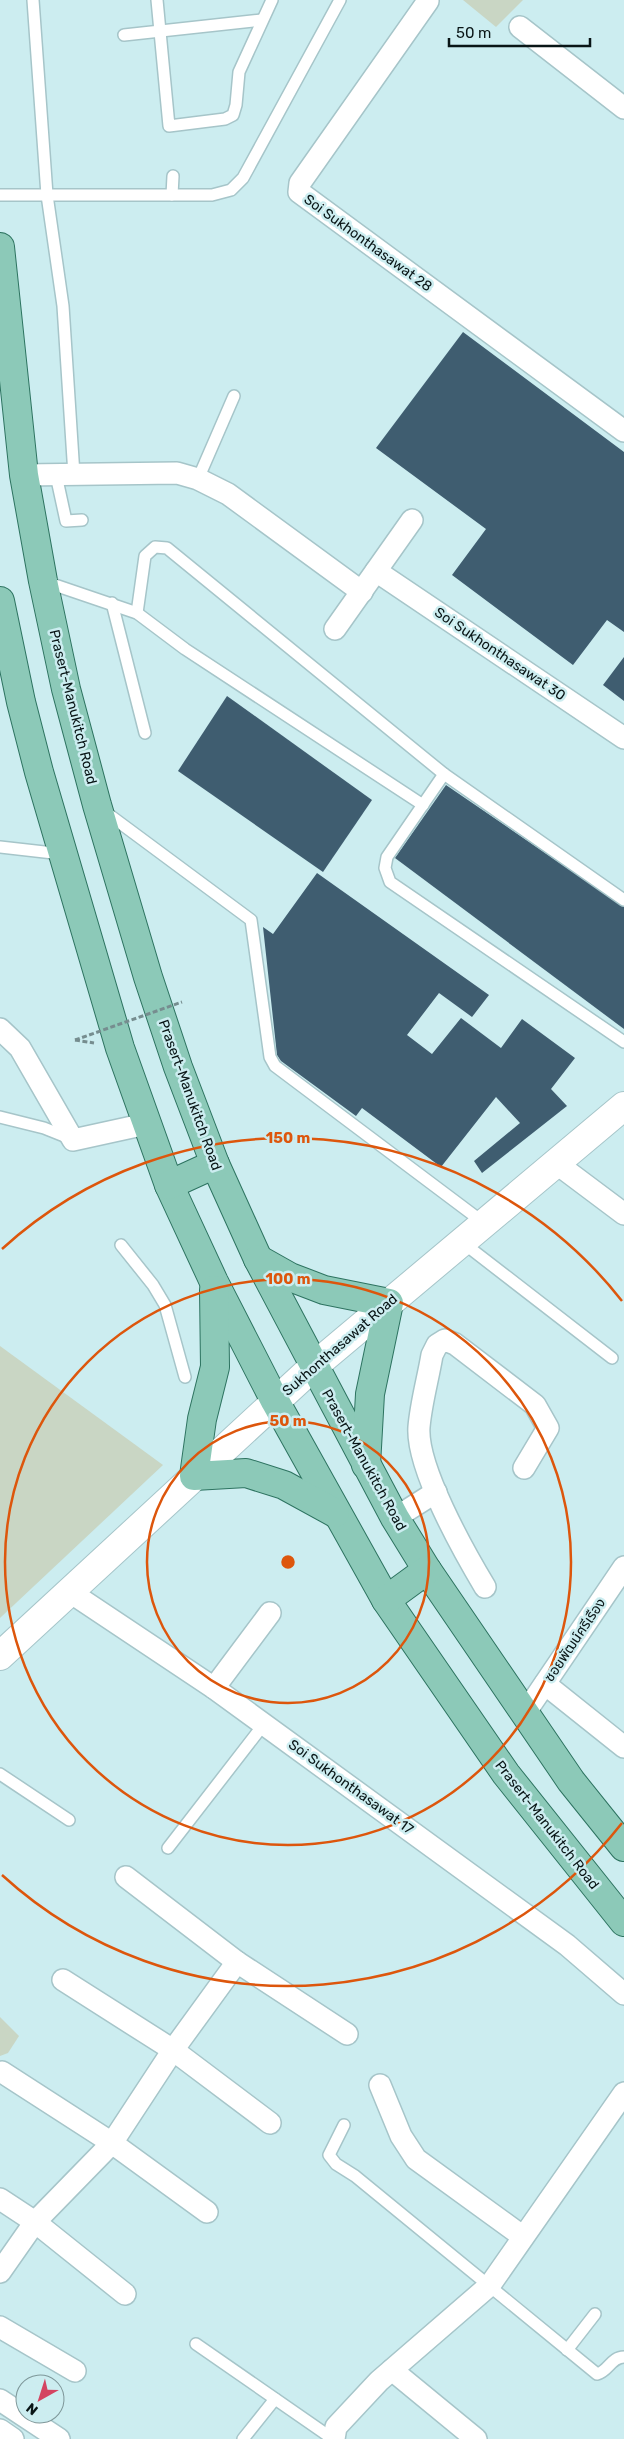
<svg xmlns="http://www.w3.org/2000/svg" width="624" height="2439" viewBox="0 0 624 2439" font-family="Rubik,'Noto Sans Thai',sans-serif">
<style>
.green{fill:#c9d6c4}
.building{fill:#3f5d70}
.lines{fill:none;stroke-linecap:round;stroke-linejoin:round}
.service-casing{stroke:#a6c5c9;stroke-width:14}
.minor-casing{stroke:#a6c5c9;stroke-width:24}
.secondary-casing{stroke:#a6c5c9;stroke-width:30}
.primary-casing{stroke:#2d7360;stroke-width:30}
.path{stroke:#768d8f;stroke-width:3;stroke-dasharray:5 2.5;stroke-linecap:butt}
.service{stroke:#fff;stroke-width:11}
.minor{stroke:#fff;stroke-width:21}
.secondary{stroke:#fff;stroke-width:28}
.primary{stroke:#8cc9b8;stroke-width:28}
.path-bridge{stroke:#768d8f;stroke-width:3;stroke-dasharray:5 2.5;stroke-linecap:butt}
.ring{fill:none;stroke:#dd560c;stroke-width:2.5}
.labels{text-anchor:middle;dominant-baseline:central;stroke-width:5;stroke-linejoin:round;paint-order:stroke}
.street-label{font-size:14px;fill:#091516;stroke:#ccedf0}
.centre{fill:#dd560c;stroke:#ccedf0;stroke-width:2.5}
.ring-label{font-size:15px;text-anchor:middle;font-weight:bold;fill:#dd560c;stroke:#ccedf0;stroke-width:5;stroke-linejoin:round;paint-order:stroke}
</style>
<rect width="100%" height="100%" fill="#ccedf0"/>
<g class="green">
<path d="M463,0H523L496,27Z"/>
<path d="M0,1346L163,1465L0,1618Z"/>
<path d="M0,2017L19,2036L8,2053L0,2056Z"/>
</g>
<g class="building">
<path d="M463,332L624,452V632L607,620L573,665L452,575L486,529L376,448Z"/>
<path d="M624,657V701L603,685Z"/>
<path d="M227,696L372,800L323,872L178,771Z"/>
<path d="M446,785L624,907V1029L395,858Z"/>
<path d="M317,873L489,995L472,1017L439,993L407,1035L432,1054L461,1018L501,1048L522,1019L575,1058L551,1089L567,1106L482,1173L474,1161L520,1123L496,1097L441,1167L362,1108L356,1116L281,1061L277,1055L263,927L273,934Z"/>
</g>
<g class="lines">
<defs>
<g id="service">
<path d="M33,0L47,195L63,306L74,475"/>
<path d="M157,0L169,126L225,119L233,115L236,105L239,72L272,0"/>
<path d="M124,35L262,20"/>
<path d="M0,195H212L231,190L243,178L340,0"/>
<path d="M172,195L173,176"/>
<path d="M56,475L66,521L82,520"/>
<path d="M198,479L234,396"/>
<path d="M43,581L137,613L185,649L423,805"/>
<path d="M112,603L145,733"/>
<path d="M137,613L145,556L155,547L167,548L444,774"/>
<path d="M104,811L251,920L270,1057L275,1066L484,1223"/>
<path d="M0,847L62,854"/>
<path d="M624,900L444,774L387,857L385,868L390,882L624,1042"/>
<path d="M0,1117L44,1128L69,1138"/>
<path d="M462,1242L612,1358"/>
<path d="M121,1245L153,1285L165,1305L185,1377"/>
<path d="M0,1774L69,1820"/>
<path d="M168,1848L264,1724"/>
<path d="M344,2125L329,2155L336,2164L355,2176L597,2374C608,2372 611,2357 624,2357"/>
<path d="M196,2344L333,2439"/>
<path d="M567,2350L595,2314"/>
<path d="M243,2439L275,2399"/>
</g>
<g id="minor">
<path d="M428,1L300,183L299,192L624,431"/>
<path d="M520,27L624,108"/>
<path d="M24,475L177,473L198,479L228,494L362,592"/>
<path d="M376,571L624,738"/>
<path d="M335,629L412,520"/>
<path d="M0,1029L20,1048L73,1140L146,1124"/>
<path d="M556,1163L624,1214"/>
<path d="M395,1518L436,1492"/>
<path d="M485,1587C464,1552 416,1467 419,1427C421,1403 428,1379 432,1355L437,1345L445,1340L455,1344L535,1405L548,1428L524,1468"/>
<path d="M70,1592L214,1688L567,1945L624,1994"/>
<path d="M545,1684L624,1747"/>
<path d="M214,1688L270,1613"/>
<path d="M525,1713L624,1567"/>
<path d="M126,1877L237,1962L347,2034"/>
<path d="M63,1980L173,2050L270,2123"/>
<path d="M2,2072L112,2143L207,2212"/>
<path d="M380,2085L401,2136L416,2159L522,2236"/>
<path d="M0,2199L35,2222L125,2294"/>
<path d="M0,2272L35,2222L112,2143L173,2050L237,1962"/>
<path d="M0,2327L75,2371"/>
<path d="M392,2370L476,2439"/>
<path d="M0,2400L59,2439"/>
<path d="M0,2430L13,2439"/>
<path d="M334,2439L336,2427L379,2381L490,2285L624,2093"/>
</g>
<path id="secondary" d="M0,1656L313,1367L624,1106"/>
<g id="primary">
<path d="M0,247L24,475L43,581L66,689L97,805L148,977L178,1067L215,1164L258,1259L395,1518L427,1570L571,1781L624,1847"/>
<path d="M0,601L21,702L39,772L120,1048L169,1185L214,1282L275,1401L386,1600L506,1774L624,1922"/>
<path d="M169,1185L215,1164"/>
<path d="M258,1259L290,1277L324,1290L389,1303L370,1394L366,1465"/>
<path d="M214,1290L215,1367L202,1419L194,1476L246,1473L284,1485L335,1513"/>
<path d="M386,1600L427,1570"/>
</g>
</defs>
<use href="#service" class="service-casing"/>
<use href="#minor" class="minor-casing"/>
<use href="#secondary" class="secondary-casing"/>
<use href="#primary" class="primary-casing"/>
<path class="path" d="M75,1040L94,1043"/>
<use href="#service" class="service"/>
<use href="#minor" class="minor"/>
<use href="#secondary" class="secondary"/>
<use href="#primary" class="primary"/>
<path class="path-bridge" d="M75,1040L182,1002"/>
</g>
<g class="ring">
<circle cx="288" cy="1562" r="141"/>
<circle cx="288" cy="1562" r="283"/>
<path d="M622 1823A424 424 0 0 1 2 1875M2 1249A424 424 0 0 1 622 1301"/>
</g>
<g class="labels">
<g class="street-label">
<text transform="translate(368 243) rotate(36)">Soi Sukhonthasawat 28</text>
<text transform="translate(500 654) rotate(34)">Soi Sukhonthasawat 30</text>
<text transform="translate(73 707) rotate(76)">Prasert-Manukitch Road</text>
<text transform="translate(190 1095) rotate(70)">Prasert-Manukitch Road</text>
<text transform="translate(340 1345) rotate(-41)">Sukhonthasawat Road</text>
<text transform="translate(364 1460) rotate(61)">Prasert-Manukitch Road</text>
<text transform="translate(575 1640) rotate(-56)">ซอยพัฒน์ศรีเรือง</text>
<text transform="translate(351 1787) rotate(36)">Soi Sukhonthasawat 17</text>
<text transform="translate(547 1825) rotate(52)">Prasert-Manukitch Road</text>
</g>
</g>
<circle cx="288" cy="1562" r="8" class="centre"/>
<g class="ring-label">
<text x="288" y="1143">150 m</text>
<text x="288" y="1284">100 m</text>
<text x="288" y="1426">50 m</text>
</g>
<g transform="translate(40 2399) rotate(219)"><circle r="24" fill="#ccedf0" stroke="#7e9799"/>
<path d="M0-4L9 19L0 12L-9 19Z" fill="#d44461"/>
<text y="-8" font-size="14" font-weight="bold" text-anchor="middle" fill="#091516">N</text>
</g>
<path d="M449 38v8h141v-8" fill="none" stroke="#091516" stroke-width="2.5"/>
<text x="456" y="38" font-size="15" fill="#091516" stroke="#ccedf0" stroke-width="4" paint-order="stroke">50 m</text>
</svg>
